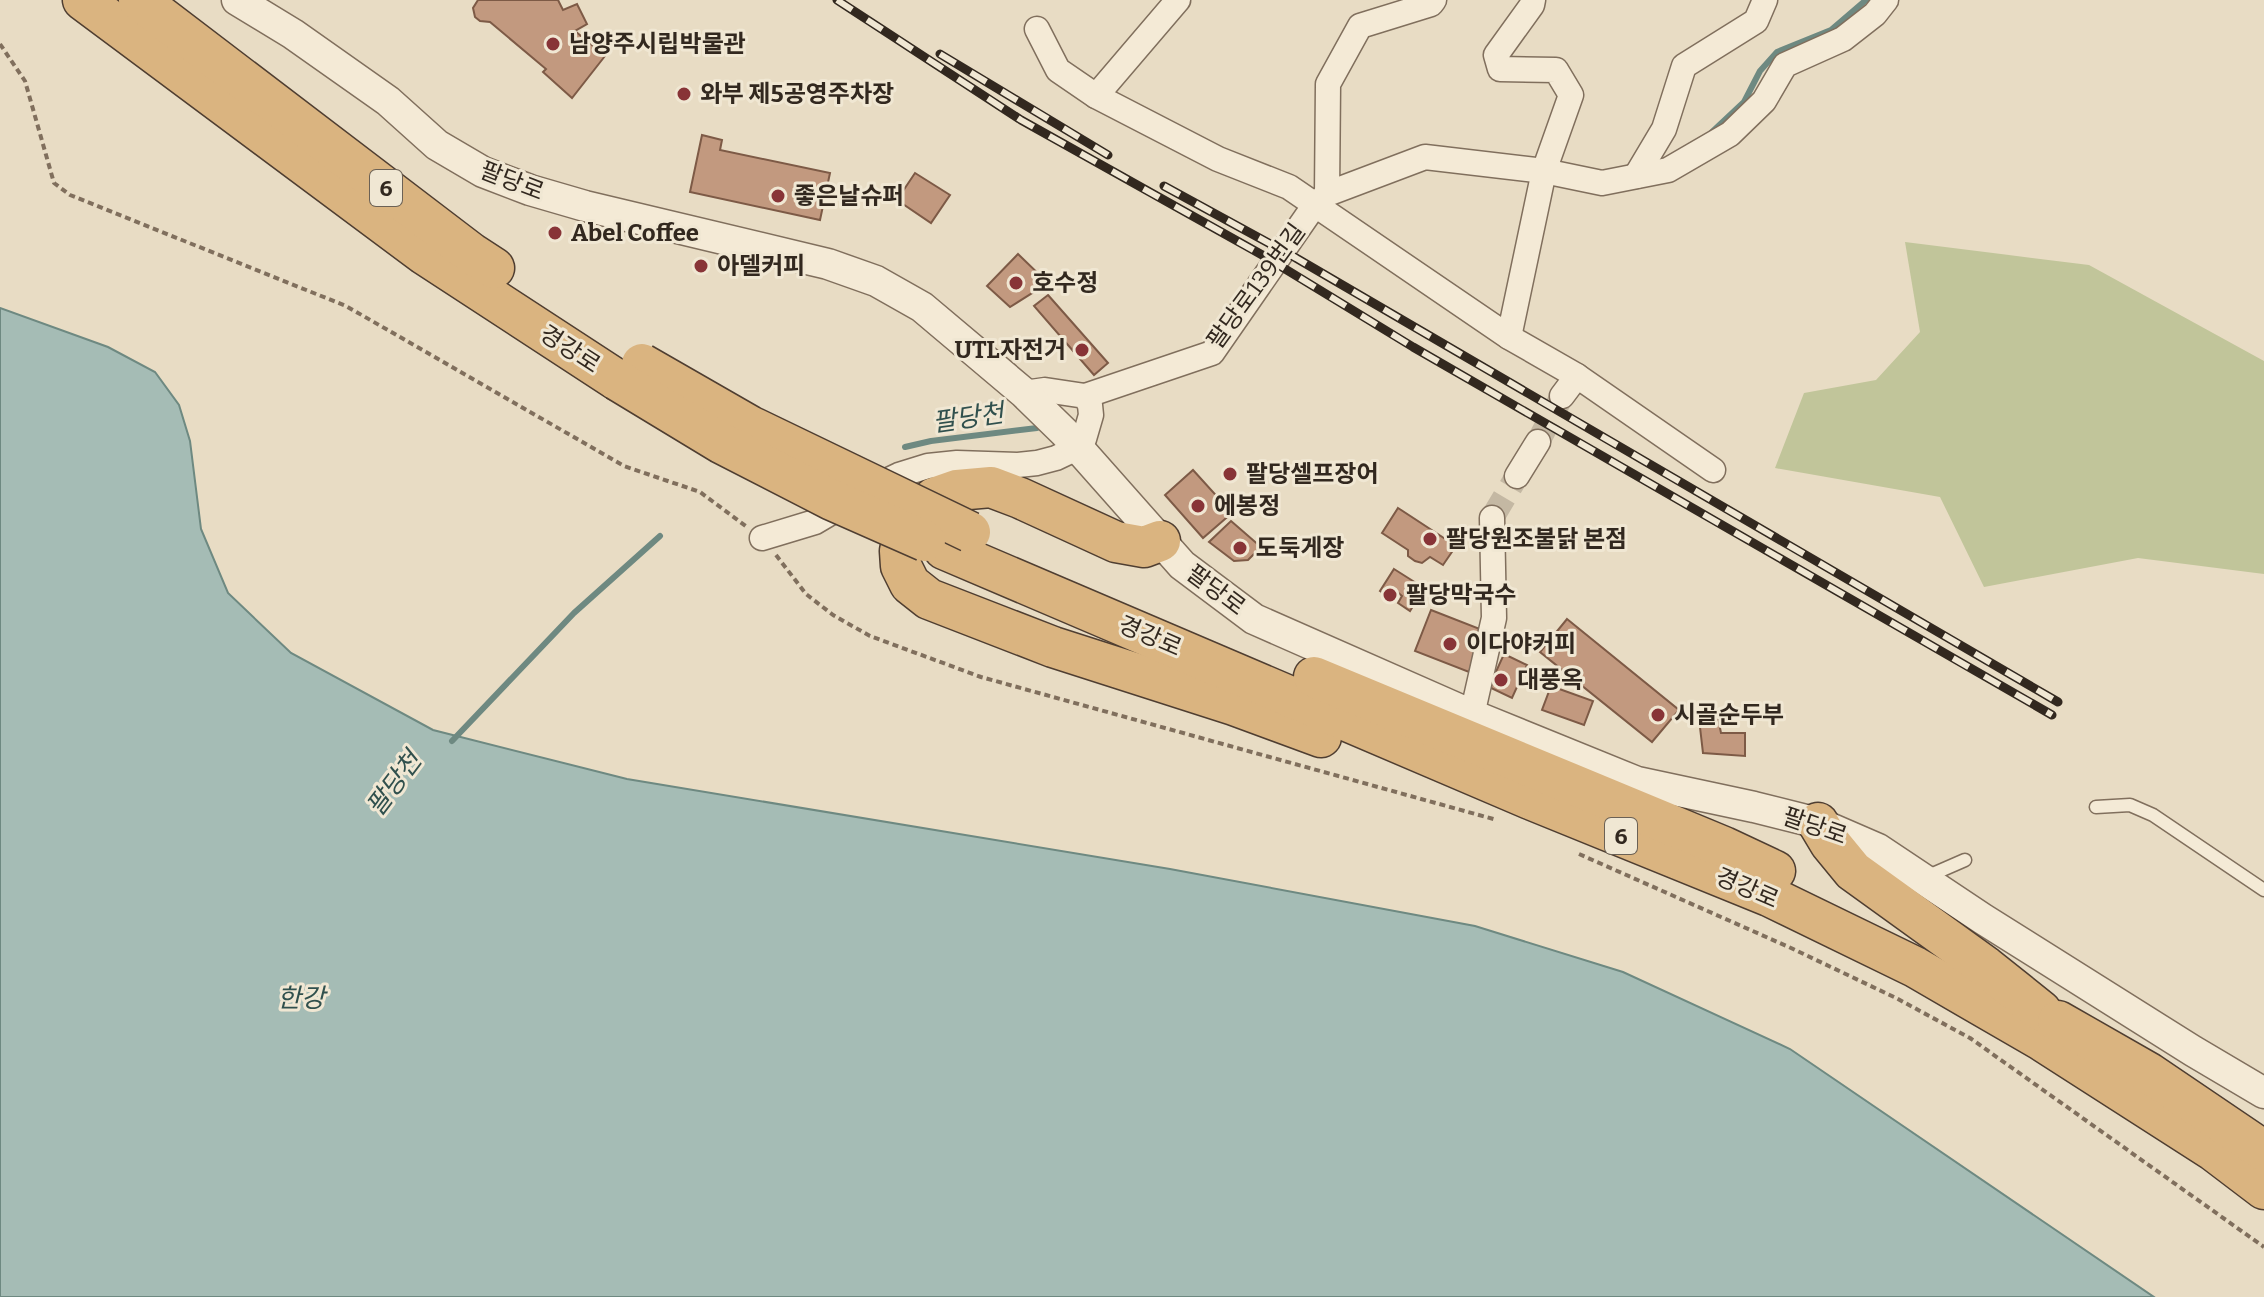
<svg xmlns="http://www.w3.org/2000/svg" width="2264" height="1297" viewBox="0 0 2264 1297" font-family="Bitter,'Noto Sans KR',serif">
<style>
.green{fill:#c1c59a}
.water{fill:#a5bcb5;stroke:#6e8981;stroke-width:2}
.lines{fill:none;stroke-linecap:round;stroke-linejoin:round}
.stream{stroke:#6e8981;stroke-width:6}
.building{fill:#c2997f;stroke:#7d5a46;stroke-width:2}
.minor-tunnel{stroke:#c4b8a3;stroke-width:24;stroke-dasharray:24 12;stroke-linecap:butt}
.service-casing{stroke:#806f5d;stroke-width:15}
.minor-casing{stroke:#806f5d;stroke-width:27}
.tertiary-casing{stroke:#806f5d;stroke-width:33}
.trunk-casing{stroke:#4f3e31;stroke-width:43}
.path{stroke:#806f5d;stroke-width:4;stroke-dasharray:6 4;stroke-linecap:butt}
.service{stroke:#f4ead6;stroke-width:12}
.minor{stroke:#f4ead6;stroke-width:24}
.tertiary{stroke:#f4ead6;stroke-width:30}
.trunk{stroke:#dab480;stroke-width:40}
.rail-casing{stroke:#32281f;stroke-width:9}
.rail{stroke:#f0e7d3;stroke-width:6;stroke-dasharray:18;stroke-linecap:butt}
.trunk-bridge-casing{stroke:#4f3e31;stroke-width:43;stroke-linecap:butt}
.trunk-bridge{stroke:#dab480;stroke-width:40}
.poi-dot{fill:#883437;stroke:#f0e7d3;stroke-width:3}
.labels{text-anchor:middle;dominant-baseline:central;stroke-width:6;stroke-linejoin:round;paint-order:stroke}
.shield{fill:#f0e7d3;stroke:#6b6155;stroke-width:2}
.shield-label{font-size:22px;font-weight:bold;fill:#32281f}
.poi-label{font-size:24px;font-weight:bold;fill:#32281f;stroke:#f0e7d3;text-anchor:start}
.street-label{font-size:24px;fill:#32281f;stroke:#f0e7d3}
.water-label{font-size:26px;font-style:italic;fill:#30504d;stroke:#f0e7d3}
</style>
<rect width="100%" height="100%" fill="#e8dcc4"/>
<path class="green" d="M1905,242L2089,265L2264,361V574L2138,558L1984,587L1940,497L1775,468L1804,393L1876,380L1920,332Z"/>
<path class="water" d="M0,308L108,347L155,372L179,405L190,441L201,529L228,593L291,653L433,730L627,779L1170,869L1475,926L1623,972L1790,1049L2154,1297H0Z"/>
<g class="lines">
<g class="stream">
<path d="M1712,132L1744,102L1760,71L1777,52L1831,30L1866,0"/>
<path d="M905,447L931,441L1037,428"/>
<path d="M452,741L574,613L660,536"/>
</g>
</g>
<g class="building">
<path d="M478,0H558L563,10L577,4L587,24L575,31L605,56L572,98L543,72L546,69L490,22L480,21L475,17L473,8Z"/>
<path d="M702,135L722,140L720,150L830,173L820,220L690,192Z"/>
<path d="M915,173L950,195L931,223L897,200Z"/>
<path d="M1018,254L1048,283L1010,307L987,286Z"/>
<path d="M1048,295L1108,363L1094,375L1034,306Z"/>
<path d="M1193,470L1232,513L1203,538L1165,495Z"/>
<path d="M1398,508L1456,546L1443,565L1430,557L1422,563L1415,561L1408,556V550L1382,533Z"/>
<path d="M1231,521L1261,547L1248,560L1234,561L1209,542Z"/>
<path d="M1394,569L1424,588L1410,611L1398,603L1402,596L1396,591L1391,598L1380,591Z"/>
<path d="M1431,610L1485,631L1469,672L1415,651Z"/>
<path d="M1567,619L1679,710L1652,742L1540,652Z"/>
<path d="M1504,654L1527,665L1512,698L1489,687Z"/>
<path d="M1551,686L1593,701L1584,725L1542,710Z"/>
<path d="M1716,708L1721,733H1745V756L1703,753L1698,710Z"/>
</g>
<g class="lines">
<g class="minor-tunnel">
<path d="M1538,442L1562,396"/>
<path d="M1492,518L1517,476"/>
</g>
<defs>
<g id="service">
<path d="M2096,807L2130,805L2153,815L2264,890"/>
<path d="M1926,877L1965,860"/>
</g>
<g id="minor">
<path d="M1037,29L1058,70L1096,96L1218,159L1289,187L1509,337L1577,376L1713,470"/>
<path d="M1096,96L1178,0"/>
<path d="M1636,176L1664,129L1684,66L1756,21L1765,0"/>
<path d="M1327,194L1328,84L1360,26L1431,4L1434,0"/>
<path d="M1509,337L1544,171L1571,95L1556,70L1500,69L1496,55L1532,5L1533,0"/>
<path d="M1085,396L1212,353L1314,206L1327,194L1425,157L1544,171L1602,183L1668,170L1730,134L1764,101L1785,65L1843,39L1875,14L1886,0"/>
<path d="M1562,396L1577,376"/>
<path d="M1517,476L1538,442"/>
<path d="M762,538L815,522L876,486L899,475L928,466L957,463L1018,465L1037,463L1056,458L1077,448L1084,439L1091,415L1090,405L1085,396L1045,390L1024,393"/>
<path d="M1472,715L1494,618L1492,518"/>
</g>
<path id="tertiary" d="M237,0L293,34L388,101L437,145L483,172L530,190L585,206L828,264L876,281L922,307L1024,393L1065,433L1182,565L1254,619L1472,715L1637,782L1754,807L1818,823L1878,849L1983,919L2193,1051L2264,1093"/>
<g id="trunk">
<path d="M83,0L424,254L617,380"/>
<path d="M139,0L471,253L494,268"/>
<path d="M1160,541L1144,547L1116,542L1020,498L991,487L957,490L934,498L911,520L904,535L900,551L901,566L910,584L929,599L1053,647L1234,705L1321,737"/>
<path d="M944,549L1530,799L1769,896L1915,967L2041,1040L2214,1151L2264,1189"/>
<path d="M1314,677L1724,847L1775,871"/>
<path d="M1818,823L1830,843L1853,871L1986,967L2041,1011"/>
<path d="M2058,1021L2149,1073L2264,1151"/>
</g>
</defs>
<use href="#service" class="service-casing"/>
<use href="#minor" class="minor-casing"/>
<use href="#tertiary" class="tertiary-casing"/>
<use href="#trunk" class="trunk-casing"/>
<g class="path">
<path d="M0,44L25,81L54,183L70,195L346,306L624,466L700,492L747,527"/>
<path d="M776,555L806,594L833,615L870,636L981,677L1497,820"/>
<path d="M1579,854L1791,948L1896,998L1970,1038L2264,1247"/>
</g>
<use href="#service" class="service"/>
<use href="#minor" class="minor"/>
<use href="#tertiary" class="tertiary"/>
<use href="#trunk" class="trunk"/>
<defs>
<g id="rail">
<path d="M837,0L1021,120L1264,256L1413,347L2052,715"/>
<path d="M940,54L1108,155"/>
<path d="M1164,186L1296,258L2058,702"/>
</g>
</defs>
<use href="#rail" class="rail-casing"/>
<use href="#rail" class="rail"/>
<defs>
<g id="trunk-bridge">
<path d="M642,364L750,426L970,532"/>
<path d="M617,380L721,443L832,500L925,541"/>
</g>
</defs>
<use href="#trunk-bridge" class="trunk-bridge-casing"/>
<use href="#trunk-bridge" class="trunk-bridge"/>
</g>
<g class="poi-dot">
<circle cx="553" cy="44" r="8"/>
<circle cx="684" cy="94" r="8"/>
<circle cx="778" cy="196" r="8"/>
<circle cx="555" cy="233" r="8"/>
<circle cx="701" cy="266" r="8"/>
<circle cx="1016" cy="283" r="8"/>
<circle cx="1082" cy="350" r="8"/>
<circle cx="1230" cy="474" r="8"/>
<circle cx="1198" cy="506" r="8"/>
<circle cx="1430" cy="539" r="8"/>
<circle cx="1240" cy="548" r="8"/>
<circle cx="1390" cy="595" r="8"/>
<circle cx="1450" cy="644" r="8"/>
<circle cx="1501" cy="680" r="8"/>
<circle cx="1658" cy="715" r="8"/>
</g>
<g class="labels">
<g class="shield">
<rect x="370" y="170" width="32" height="36" rx="6"/>
<rect x="1605" y="818" width="32" height="36" rx="6"/>
</g>
<g class="shield-label">
<text x="386" y="188">6</text>
<text x="1621" y="836">6</text>
</g>
<g class="poi-label">
<text x="569" y="44">남양주시립박물관</text>
<text x="700" y="94">와부 제5공영주차장</text>
<text x="794" y="196">좋은날슈퍼</text>
<text x="571" y="233">Abel Coffee</text>
<text x="717" y="266">아델커피</text>
<text x="1032" y="283">호수정</text>
<text x="1066" y="350" text-anchor="end">UTL자전거</text>
<text x="1246" y="474">팔당셀프장어</text>
<text x="1214" y="506">에봉정</text>
<text x="1446" y="539">팔당원조불닭 본점</text>
<text x="1256" y="548">도둑게장</text>
<text x="1406" y="595">팔당막국수</text>
<text x="1466" y="644">이다야커피</text>
<text x="1517" y="680">대풍옥</text>
<text x="1674" y="715">시골순두부</text>
</g>
<g class="street-label">
<text transform="translate(512 181) rotate(21)">팔당로</text>
<text transform="translate(1256 286) rotate(-54)">팔당로139번길</text>
<text transform="translate(570 349) rotate(33)">경강로</text>
<text transform="translate(1216 590) rotate(37)">팔당로</text>
<text transform="translate(1150 636) rotate(23)">경강로</text>
<text transform="translate(1815 826) rotate(19)">팔당로</text>
<text transform="translate(1747 888) rotate(23)">경강로</text>
</g>
<g class="water-label">
<text transform="translate(968 418) rotate(-8)">팔당천</text>
<text transform="translate(394 784) rotate(-53)">팔당천</text>
<text x="301" y="998">한강</text>
</g>
</g>
</svg>
